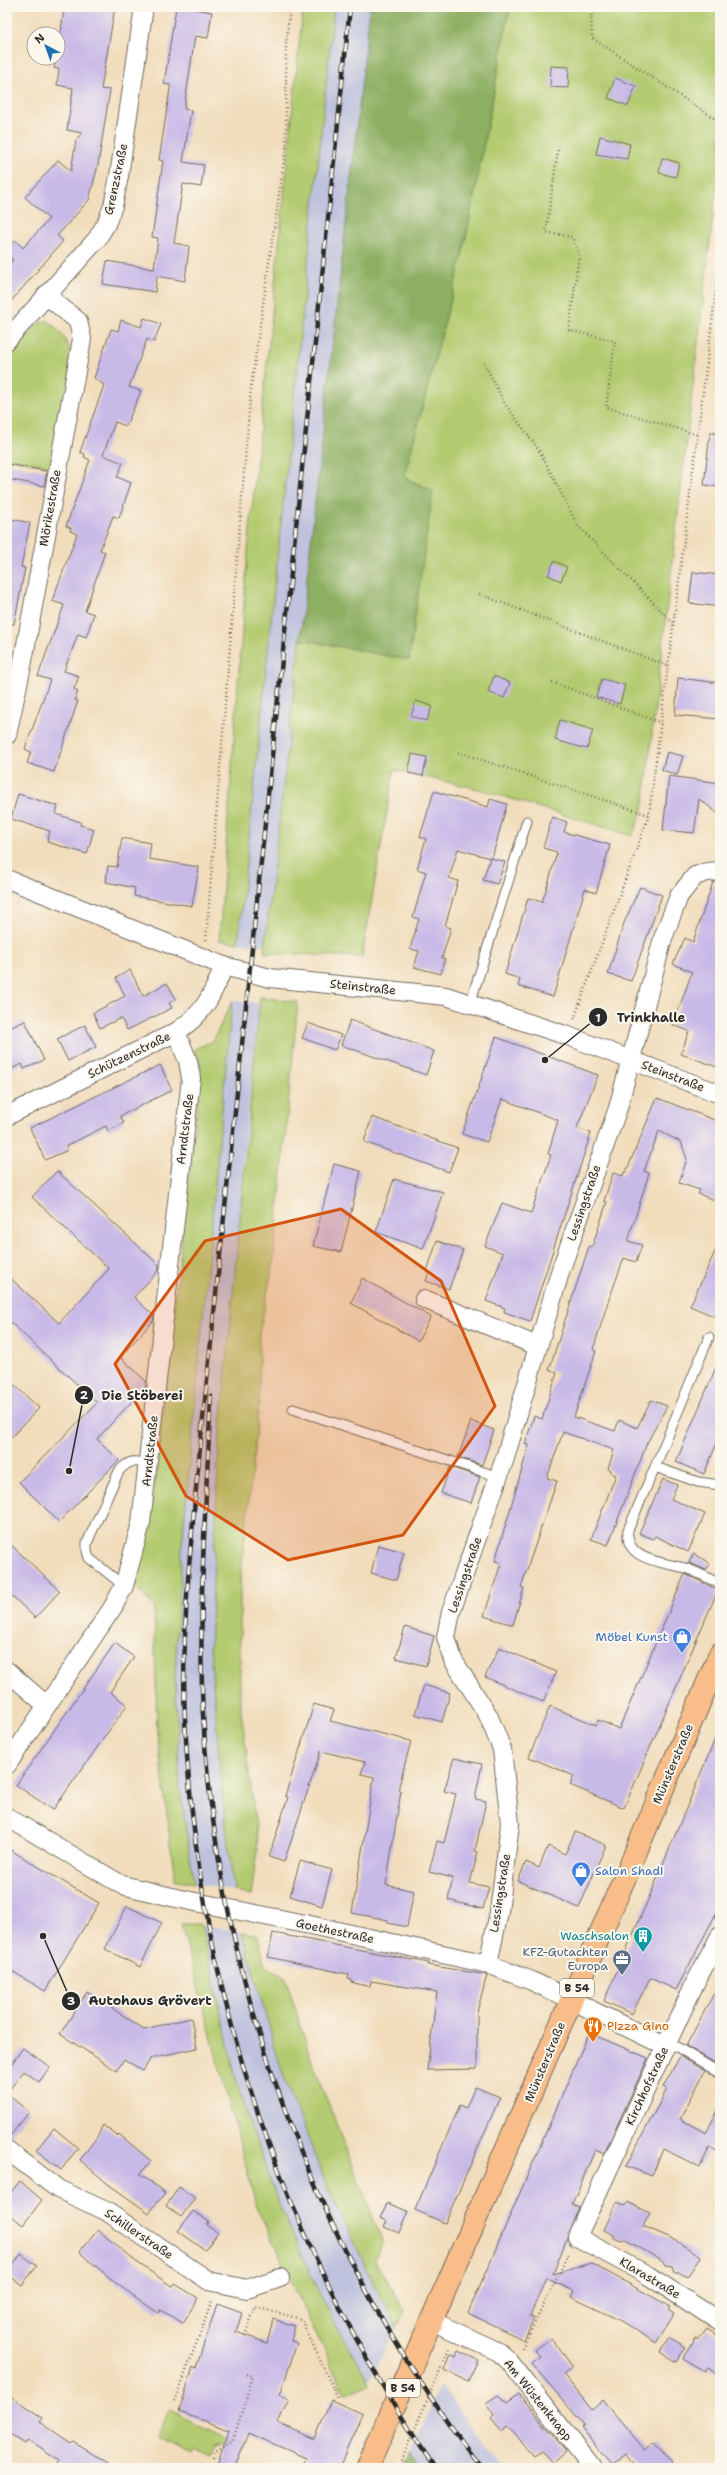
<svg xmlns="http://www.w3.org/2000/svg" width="727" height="2475" viewBox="0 0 727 2475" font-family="'Shantell Sans',sans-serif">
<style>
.industrial{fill:#bfc2dd}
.green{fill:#b2cb70;stroke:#6e7b4e}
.forest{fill:#8daf62;stroke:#5c6d46}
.building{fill:#c8bae7}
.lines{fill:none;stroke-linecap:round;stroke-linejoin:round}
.lane-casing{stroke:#70695e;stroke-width:11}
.street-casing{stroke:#70695e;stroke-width:20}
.primary-casing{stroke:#70695e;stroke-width:24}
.path{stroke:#70695e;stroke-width:2.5;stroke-dasharray:1 3;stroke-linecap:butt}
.lane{stroke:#fff;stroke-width:9}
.street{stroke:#fff;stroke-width:18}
.primary{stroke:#f8bd88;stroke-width:22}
.rail-casing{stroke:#2b2b2b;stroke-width:4.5}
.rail{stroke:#fbf7ec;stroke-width:3;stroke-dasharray:9;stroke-linecap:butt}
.marked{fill:#d5540f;fill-opacity:0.2;stroke:#d5540f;stroke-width:3;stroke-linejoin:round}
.labels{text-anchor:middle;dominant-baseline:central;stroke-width:4;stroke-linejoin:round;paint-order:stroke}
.shield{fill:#fbf7ec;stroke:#696865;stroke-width:1}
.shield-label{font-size:11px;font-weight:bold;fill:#2b2b2b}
.street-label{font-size:12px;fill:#2b2b2b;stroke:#fbf7ec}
.shop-label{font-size:12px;fill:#366cbe;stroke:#fbf7ec;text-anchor:end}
.culture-label{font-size:12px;fill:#0d838f;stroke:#fbf7ec;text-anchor:end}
.service-label{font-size:12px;fill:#4e5e75;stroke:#fbf7ec;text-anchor:end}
.food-label{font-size:12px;fill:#c56008;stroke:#fbf7ec;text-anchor:start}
.leader{fill:none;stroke:#2b2b2b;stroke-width:1.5}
.callout-dot{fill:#2b2b2b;stroke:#fbf7ec;stroke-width:1.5}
.mark-label{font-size:12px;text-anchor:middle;font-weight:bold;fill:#fff}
.callout-label{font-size:13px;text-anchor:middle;font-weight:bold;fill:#2b2b2b;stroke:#fbf7ec;stroke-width:4;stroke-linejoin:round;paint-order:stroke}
</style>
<rect width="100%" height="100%" fill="#fbf7ec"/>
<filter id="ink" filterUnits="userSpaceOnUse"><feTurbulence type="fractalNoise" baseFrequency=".025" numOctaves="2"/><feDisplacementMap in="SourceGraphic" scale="8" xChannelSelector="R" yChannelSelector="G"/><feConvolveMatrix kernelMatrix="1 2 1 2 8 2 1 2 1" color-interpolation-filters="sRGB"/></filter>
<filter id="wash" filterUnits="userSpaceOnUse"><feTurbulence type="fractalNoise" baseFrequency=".012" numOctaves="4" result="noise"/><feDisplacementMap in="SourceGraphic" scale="16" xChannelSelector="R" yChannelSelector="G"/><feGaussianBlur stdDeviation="0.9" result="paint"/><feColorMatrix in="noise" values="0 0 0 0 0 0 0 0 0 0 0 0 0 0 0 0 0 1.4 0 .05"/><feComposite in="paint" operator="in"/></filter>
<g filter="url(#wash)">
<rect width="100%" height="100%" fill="#f1ddbc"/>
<g class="industrial">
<path d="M334,7H370L265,946L238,943Z"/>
<path d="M232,1001L259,1003L243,1166L223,1803L234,1891L194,1883L180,1789L175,1676L182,1545Z"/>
<path d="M201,1924L242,1932L282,2072L326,2184L396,2328L369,2382L325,2305L279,2205L239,2092Z"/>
<path d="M440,2384L488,2452L502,2468H424L413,2451Z"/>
</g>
<g class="green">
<path d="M303,7H334L238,943L219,940L248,549Z"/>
<path d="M510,7H720V182L716,191L643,810L632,836L479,789L394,770L362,957L264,953L300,639L409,659L404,477L463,253Z"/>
<path d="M48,320C57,329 66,338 70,350C77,374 59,440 53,467L7,458V358L37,324Z"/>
<path d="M260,997L298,1002L273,1266L259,1334V1404L240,1585V1702L258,1843L251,1896L234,1891L223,1803L210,1648L219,1449Z"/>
<path d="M232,1001L182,1545L175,1676L180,1789L194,1883L175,1881L157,1733L154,1606L134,1586L149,1532L201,1069L194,1049L213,1041Z"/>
<path d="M181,1924H201L239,2092L279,2205L325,2305L371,2386L344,2393L257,2208Z"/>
<path d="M242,1932L258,1935L265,1966L285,1976L312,2062L383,2243L375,2261L406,2312L396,2328L326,2184L282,2072Z"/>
<path d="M169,2410L180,2415L181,2418L194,2422V2424L229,2439V2441L215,2446L210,2456L195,2451L193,2455L157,2438Z"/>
</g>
<g class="forest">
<path d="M370,7H510L463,253L404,477L433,491L409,660L300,639Z"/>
<path d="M413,2451L424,2468H403Z"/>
</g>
<g id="blocks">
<g class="building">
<path d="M64,7H115L101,89L110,90L98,165L89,200L57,236L63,241L7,306V267L13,260L7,254V249L15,240L23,248L49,219L25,197L58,160L71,171L76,140L82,133L67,130L73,88L57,85L59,69L54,68L56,58H58Z"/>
<path d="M176,7H194V9L212,12L208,38L195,36L184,109L191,110L183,162L204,165L201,187L183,184L174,243L189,246L185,281L157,276L155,292L103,284L107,261L154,269L158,238L152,237L163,161L159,160L170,89V85L164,84Z"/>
<path d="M551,66L569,67L568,88L550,87Z"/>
<path d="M615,78L636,86L628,106L608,98Z"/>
<path d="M600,136L630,144L627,159L596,154Z"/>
<path d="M662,158L679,163L676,177L659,173Z"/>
<path d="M144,318L161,324L154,342L147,339L129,387L141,391L126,426L115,422L103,455L123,463L117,477L131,483L119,518L113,516L100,550L105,552L85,611L94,614L86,637L78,634L64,671L79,676L74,689L78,691L75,700L78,701L54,772L27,763L31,752L25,749L50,680L38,676L64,605L52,601L77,534L70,531L71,528L66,526L90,460L84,457L85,454L80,452L104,385L94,378L111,329L118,331L121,320L141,327Z"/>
<path d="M710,433H720V487L704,485Z"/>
<path d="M7,464L47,471L44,486L7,479Z"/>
<path d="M7,518L30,523L21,567L25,568L14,624H7Z"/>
<path d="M554,561L567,567L561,581L548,575Z"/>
<path d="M693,572L720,575V607L689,603Z"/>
<path d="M494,676L510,683L504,698L488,692Z"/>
<path d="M678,678L720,683V719L675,715Z"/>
<path d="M602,679L625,685L620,704L596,697Z"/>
<path d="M416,701L432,706L427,721L411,716Z"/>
<path d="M560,720L593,730L587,749L555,740Z"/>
<path d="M667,752L683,756L677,775L662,770Z"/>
<path d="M412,754L427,757L423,776L408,773Z"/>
<path d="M669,776L720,783V815L699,799L694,833L663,830Z"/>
<path d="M434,791L488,807L490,799L507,804L492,858H490L505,862L497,884L483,880L490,858L458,849L449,878L458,881L445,926L451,928L442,958L445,959L441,974L414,967L419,951L410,949L419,919L413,917L426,872L417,869L426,839L420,837Z"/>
<path d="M18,794L58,806L56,814L81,822L80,825L94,829L87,854L47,842L50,831L11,819Z"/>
<path d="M552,817L567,822L564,832L610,845L596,893L585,889L553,997L518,986L520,979L505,974L528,898L542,902L549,881L557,852L543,848Z"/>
<path d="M122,838L151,843L149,859L199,867L192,906L134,896L135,888L106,882L108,866L117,867Z"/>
<path d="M713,882H720V1068L681,1054L689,1031L673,1025L692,972L673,964L685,938L693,942Z"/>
<path d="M640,887L662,895L631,981L608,974L624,923Z"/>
<path d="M130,970L143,996L167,983L176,999L169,1003L172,1008L127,1030L121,1018L100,1028L93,1013L125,996L116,978Z"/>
<path d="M350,1020L434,1051L426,1075L341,1045Z"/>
<path d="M25,1021L44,1060L24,1069L22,1064L7,1071V1029Z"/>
<path d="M308,1023L341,1035L335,1050L302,1038Z"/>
<path d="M85,1025L96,1047L68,1061L57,1039Z"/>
<path d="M496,1037L598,1075L577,1128L591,1133L530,1321L504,1312L505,1308L486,1301L503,1253L485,1246L502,1203L531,1213L551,1155L548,1154L558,1120L502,1099L487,1142L462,1134Z"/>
<path d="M160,1065L172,1090L120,1116L124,1123L108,1131L106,1126L66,1146L68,1150L45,1160L30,1128Z"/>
<path d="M657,1098L720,1122V1202L698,1194L700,1190L679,1183L687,1159L681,1142L659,1131L644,1171L649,1173L628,1241L642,1245L636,1262L624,1258L608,1302L593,1350L596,1351L574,1417L615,1431L619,1420L637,1428L651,1400L667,1406L647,1443L608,1545L591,1539L616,1475L611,1473V1470L608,1469L614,1450L563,1432L547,1478L557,1481L521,1587L524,1588L513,1625L484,1616L501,1563L495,1561L529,1445L525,1444L534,1416L542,1419L557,1373L549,1370L589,1246L592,1247L607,1202L604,1201L613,1173L623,1176L624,1172H626Z"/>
<path d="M372,1117L458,1148L449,1172L364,1142Z"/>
<path d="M334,1164L361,1171L341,1252L313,1246Z"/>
<path d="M57,1171L159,1265V1270L134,1297L154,1316L153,1321L120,1357L146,1381V1386L97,1439L119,1460L59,1522L19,1482L97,1403L7,1319V1275L59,1323L109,1269L32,1197Z"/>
<path d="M394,1179L443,1192L423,1249L376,1232Z"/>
<path d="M437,1241L463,1250L449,1289L426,1281L429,1272L427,1271Z"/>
<path d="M720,1241V1319L690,1306Z"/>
<path d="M362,1278L431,1317L418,1341L351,1303Z"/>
<path d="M720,1358V1436L704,1474L676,1462Z"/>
<path d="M7,1378L39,1408L7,1442Z"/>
<path d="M471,1421L494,1430L482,1465L458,1457Z"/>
<path d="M450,1467L480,1477L471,1503L441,1493Z"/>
<path d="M663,1479L677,1485L671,1499L705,1514L688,1552L655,1536L653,1539L639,1533Z"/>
<path d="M7,1541L60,1591L35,1618L7,1591Z"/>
<path d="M378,1545L404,1552L396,1580L371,1573Z"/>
<path d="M694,1553L710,1564L706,1570L689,1563Z"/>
<path d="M685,1574L718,1590L624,1808L570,1785L574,1776L529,1757L550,1706L596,1725L598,1720L619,1729Z"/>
<path d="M405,1627L434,1636L426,1666L396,1658Z"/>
<path d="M115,1643L134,1657L110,1692L127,1705L53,1810L16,1785Z"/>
<path d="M499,1647L556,1672L543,1702L485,1677Z"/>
<path d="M424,1685L450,1693L442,1722L415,1714Z"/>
<path d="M314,1704L334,1710L330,1721L411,1741L398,1790L401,1791L386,1885L414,1891L407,1927L388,1923V1920L352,1913L374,1777L361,1774L365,1762L321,1751L284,1862L269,1857L288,1797L285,1796Z"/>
<path d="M720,1727V1906L676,1990L650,1978L632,2014L604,2001L654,1886Z"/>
<path d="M454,1758L482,1764L475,1799L486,1801L475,1851L478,1852L470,1883L489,1887L483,1909L448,1900L453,1878L429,1872L437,1841L444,1843L456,1794L444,1791Z"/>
<path d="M575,1832L606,1845L579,1908L518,1881L526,1862L539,1868L548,1846L565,1854Z"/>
<path d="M7,1848L99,1903L45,1991L7,1968Z"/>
<path d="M300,1861L332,1870L322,1906L290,1896Z"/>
<path d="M127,1906L162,1923L140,1967L105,1949Z"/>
<path d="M273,1933L429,1963L428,1965L487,1975L477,2012V2069L427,2070L437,1992L371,1981L370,1987L351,1982L352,1980L348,1979L349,1974L343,1973L268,1957Z"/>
<path d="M720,1982V2066L686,2046Z"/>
<path d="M87,1992L144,2029L191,2018L197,2048L151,2058L143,2071L124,2059L117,2071L60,2034Z"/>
<path d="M589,2033L648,2058L604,2154L595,2150L572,2204L579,2207L553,2274L591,2263L671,2307L669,2309L675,2313L656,2343L619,2320L571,2297L574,2291L546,2278L530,2316L534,2318L524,2340L468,2313Z"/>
<path d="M23,2048L50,2067L39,2082L24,2071L7,2093V2070Z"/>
<path d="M680,2056L705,2071L680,2119L706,2133L720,2106V2153L710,2147L700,2167L663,2149L652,2176L626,2166L667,2089L663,2087Z"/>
<path d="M475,2087L500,2097L445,2223L415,2210L460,2105L466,2108Z"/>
<path d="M7,2094L29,2112L7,2140Z"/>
<path d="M103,2125L117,2136L119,2134L151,2161L140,2174L165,2193L149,2213L108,2184L80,2160L97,2137Z"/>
<path d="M54,2128L78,2148L61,2170L36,2150Z"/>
<path d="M20,2181L42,2200L23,2225L7,2212V2197Z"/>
<path d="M179,2187L195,2198L181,2217L166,2206Z"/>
<path d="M617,2202L626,2206L628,2202L650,2213L643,2226L669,2237L701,2256L687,2277L680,2273H675L673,2267L665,2266L663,2262L644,2250L625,2240L621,2241L614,2238V2235L604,2230Z"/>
<path d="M387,2203L408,2211L399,2233L384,2227L387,2221L380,2218Z"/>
<path d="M193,2211L209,2222L207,2225L218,2233L205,2250L178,2231Z"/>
<path d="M98,2230L135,2261L173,2287L175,2284L198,2298L183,2323L160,2310L158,2313L117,2284L79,2252Z"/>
<path d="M21,2254L37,2266L22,2285L7,2274Z"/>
<path d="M217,2304L242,2313L236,2332L267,2343L273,2319L295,2326L291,2341L297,2343L280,2395L289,2399L278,2423L315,2439L331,2400L362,2414L339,2468H302L306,2458L248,2433L235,2468H216L229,2430L179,2412L193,2367L196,2368Z"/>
<path d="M707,2329L720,2337V2376L708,2368L705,2372L683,2359L696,2337L699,2339Z"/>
<path d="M551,2338L573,2367L563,2374L592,2410L603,2400L644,2449L654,2441L673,2461L665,2468H638L627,2454L613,2465L609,2461L581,2427L584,2425L532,2364L541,2357L535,2350Z"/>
<path d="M670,2338L686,2347L676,2362L661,2352Z"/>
<path d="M458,2351L478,2360L468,2381L444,2370L450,2354L456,2357Z"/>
<path d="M7,2394L43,2418L40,2422L71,2443L73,2441L114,2468H54L59,2461L28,2440L25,2444L7,2432Z"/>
<path d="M519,2394L566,2451L552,2463L542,2451L535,2456L507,2426L502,2431L491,2418L494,2415L486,2403L498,2395L508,2403Z"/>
</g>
</g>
</g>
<g filter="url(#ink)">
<use href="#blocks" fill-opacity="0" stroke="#70695e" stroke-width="1"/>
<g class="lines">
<defs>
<g id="lane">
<path d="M470,1004L527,821"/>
<path d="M709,1337L655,1467L698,1482L720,1485"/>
<path d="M293,1409L499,1477"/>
<path d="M655,1467L628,1530C624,1562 666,1562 688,1569C699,1573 710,1579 720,1584"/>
<path d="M124,1586L89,1558L87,1551V1543L119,1471C129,1460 134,1460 148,1464"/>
<path d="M667,2041L720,2073"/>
</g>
<g id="street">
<path d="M7,340L97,239L106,224L113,206L119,176L144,7"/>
<path d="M7,735L23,661L82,339L78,321L46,295"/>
<path d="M7,879L224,966L270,978L446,996L568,1036L720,1094"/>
<path d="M7,1116L176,1032C204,1014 212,996 224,966"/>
<path d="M424,1299L537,1346"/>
<path d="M7,1671L46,1705"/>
<path d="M7,1765L113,1607L124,1586L141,1523L191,1078L188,1061L176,1032"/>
<path d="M7,1817L122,1885L176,1898L310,1925L488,1964L532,1981L665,2046"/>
<path d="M720,1936L695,1983L577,2237L649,2276L720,2322"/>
<path d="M488,1964L499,1912L510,1824L502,1749L488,1715L453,1660L446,1637L451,1612L505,1458L561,1269L618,1108L663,938L679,896L695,876L707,872L720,871"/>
<path d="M7,2150L58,2189L106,2211L209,2281L247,2289L280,2278"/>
<path d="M432,2321L499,2352L509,2361L593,2468"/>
</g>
<path id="primary" d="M367,2468L629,1868L720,1654"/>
</defs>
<use href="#lane" class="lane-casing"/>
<use href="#street" class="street-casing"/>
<use href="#primary" class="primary-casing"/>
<g class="path">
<path d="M591,7L592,38L720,122"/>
<path d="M558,150L546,232L572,237L579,255L569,330L615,341L606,407L698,435"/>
<path d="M484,363L505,404L539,450L578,526L673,623"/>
<path d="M479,594L668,666"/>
<path d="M552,682L661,723"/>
<path d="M458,752L649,815"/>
<path d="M206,940L251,387L286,146V44L290,7"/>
<path d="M574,1019L649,815L720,259"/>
<path d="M245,2336L255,2307L301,2319L338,2399"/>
<path d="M522,2348L570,2252"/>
<path d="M175,2401L212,2301"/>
<path d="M213,2457L214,2452L233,2440L253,2376L246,2374"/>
<path d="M398,2468L449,2349"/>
</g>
<use href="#lane" class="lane"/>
<use href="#street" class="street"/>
<use href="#primary" class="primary"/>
<defs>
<g id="rail">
<path d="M350,7L201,1438C192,1531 181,1626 185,1720C197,1990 283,2245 435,2468"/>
<path d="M211,1396C206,1502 198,1608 203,1715C218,1984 316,2255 482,2468"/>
</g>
</defs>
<use href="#rail" class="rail-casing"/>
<use href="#rail" class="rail"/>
</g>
</g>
<path class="marked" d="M341,1209L441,1281L495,1406L403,1535L288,1560L186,1496L115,1364L205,1241Z"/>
<defs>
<symbol id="shop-pin" viewBox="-11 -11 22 30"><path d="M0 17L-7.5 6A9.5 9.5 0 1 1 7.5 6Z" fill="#3f7fe0" stroke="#fbf7ec"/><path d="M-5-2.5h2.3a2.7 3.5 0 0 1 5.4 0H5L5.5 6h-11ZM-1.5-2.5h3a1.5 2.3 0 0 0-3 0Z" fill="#fff"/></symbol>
<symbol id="building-pin" viewBox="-11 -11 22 30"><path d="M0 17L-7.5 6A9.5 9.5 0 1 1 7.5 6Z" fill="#0f9aa8" stroke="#fbf7ec"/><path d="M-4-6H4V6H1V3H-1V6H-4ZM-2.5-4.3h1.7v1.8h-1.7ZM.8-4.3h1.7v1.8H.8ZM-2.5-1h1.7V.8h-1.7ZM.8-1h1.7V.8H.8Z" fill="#fff"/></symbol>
<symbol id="office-pin" viewBox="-11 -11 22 30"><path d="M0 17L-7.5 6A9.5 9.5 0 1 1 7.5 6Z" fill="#5c6f8a" stroke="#fbf7ec"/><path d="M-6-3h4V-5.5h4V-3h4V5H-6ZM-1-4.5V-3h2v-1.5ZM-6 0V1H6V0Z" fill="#fff"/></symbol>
<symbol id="restaurant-pin" viewBox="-11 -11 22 30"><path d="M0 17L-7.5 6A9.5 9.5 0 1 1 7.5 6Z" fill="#e8710a" stroke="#fbf7ec"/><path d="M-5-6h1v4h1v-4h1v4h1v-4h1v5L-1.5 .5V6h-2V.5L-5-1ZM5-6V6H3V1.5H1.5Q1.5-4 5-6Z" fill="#fff"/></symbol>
</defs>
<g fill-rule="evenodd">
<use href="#shop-pin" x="671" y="1626" width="22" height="30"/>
<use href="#shop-pin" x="570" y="1860" width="22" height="30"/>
<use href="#building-pin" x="632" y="1925" width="22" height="30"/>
<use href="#office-pin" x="611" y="1948" width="22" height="30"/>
<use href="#restaurant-pin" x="582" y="2015" width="22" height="30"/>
</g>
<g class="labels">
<g class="shield">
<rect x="560" y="1979" width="34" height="18" rx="3"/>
<rect x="386" y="2379" width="34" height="18" rx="3"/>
</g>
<g class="shield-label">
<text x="577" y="1988">B 54</text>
<text x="403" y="2388">B 54</text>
</g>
<g class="street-label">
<text transform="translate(116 179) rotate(-78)">Grenzstraße</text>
<text transform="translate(50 508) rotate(-80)">Mörikestraße</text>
<text transform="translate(363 987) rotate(6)">Steinstraße</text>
<text transform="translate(129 1055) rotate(-26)">Schützenstraße</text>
<text transform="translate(673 1076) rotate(21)">Steinstraße</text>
<text transform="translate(185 1129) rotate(-83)">Arndtstraße</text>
<text transform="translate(584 1203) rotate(-71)">Lessingstraße</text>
<text transform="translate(150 1451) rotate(-84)">Arndtstraße</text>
<text transform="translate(465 1575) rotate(-71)">Lessingstraße</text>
<text transform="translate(673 1764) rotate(-67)">Münsterstraße</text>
<text transform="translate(500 1893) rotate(-81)">Lessingstraße</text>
<text transform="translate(335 1931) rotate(12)">Goethestraße</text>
<text transform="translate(545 2062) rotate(-67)">Münsterstraße</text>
<text transform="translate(647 2086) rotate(-65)">Kirchhofstraße</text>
<text transform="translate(139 2234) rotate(34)">Schillerstraße</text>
<text transform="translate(650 2278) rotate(31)">Klarastraße</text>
<text transform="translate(538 2400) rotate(51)">Am Wüstenknapp</text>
</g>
<g class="shop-label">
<text x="668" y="1637">Möbel Kunst</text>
<text x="595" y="1871" text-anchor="start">Salon Shadi</text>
</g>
<g class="culture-label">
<text x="629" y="1936">Waschsalon</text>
</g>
<g class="service-label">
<text x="608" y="1952">KFZ-Gutachten<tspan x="608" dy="14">Europa</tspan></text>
</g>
<g class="food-label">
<text x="607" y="2026">Pizza Gino</text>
</g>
</g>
<path class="leader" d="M545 1060L598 1017M69 1471L84 1395M43 1936L71 2001"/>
<g class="callout-dot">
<circle cx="545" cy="1060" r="4"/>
<circle cx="69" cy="1471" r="4"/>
<circle cx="43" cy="1936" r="4"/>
<circle cx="598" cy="1017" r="10"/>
<circle cx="84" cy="1395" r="10"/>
<circle cx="71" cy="2001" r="10"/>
</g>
<g class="mark-label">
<text x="598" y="1022">1</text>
<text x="84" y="1399">2</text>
<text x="71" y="2005">3</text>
</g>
<g class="callout-label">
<text x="651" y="1022">Trinkhalle</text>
<text x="142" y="1400">Die Stöberei</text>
<text x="150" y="2005">Autohaus Grövert</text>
</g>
<rect width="727" height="2475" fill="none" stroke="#fbf7ec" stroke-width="24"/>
<g transform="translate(46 46) rotate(319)"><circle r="19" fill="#fbf7ec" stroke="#a8a59f"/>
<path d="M0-3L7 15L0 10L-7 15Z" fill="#1f6fb2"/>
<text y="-6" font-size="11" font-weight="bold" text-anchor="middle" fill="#2b2b2b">N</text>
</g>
</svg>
